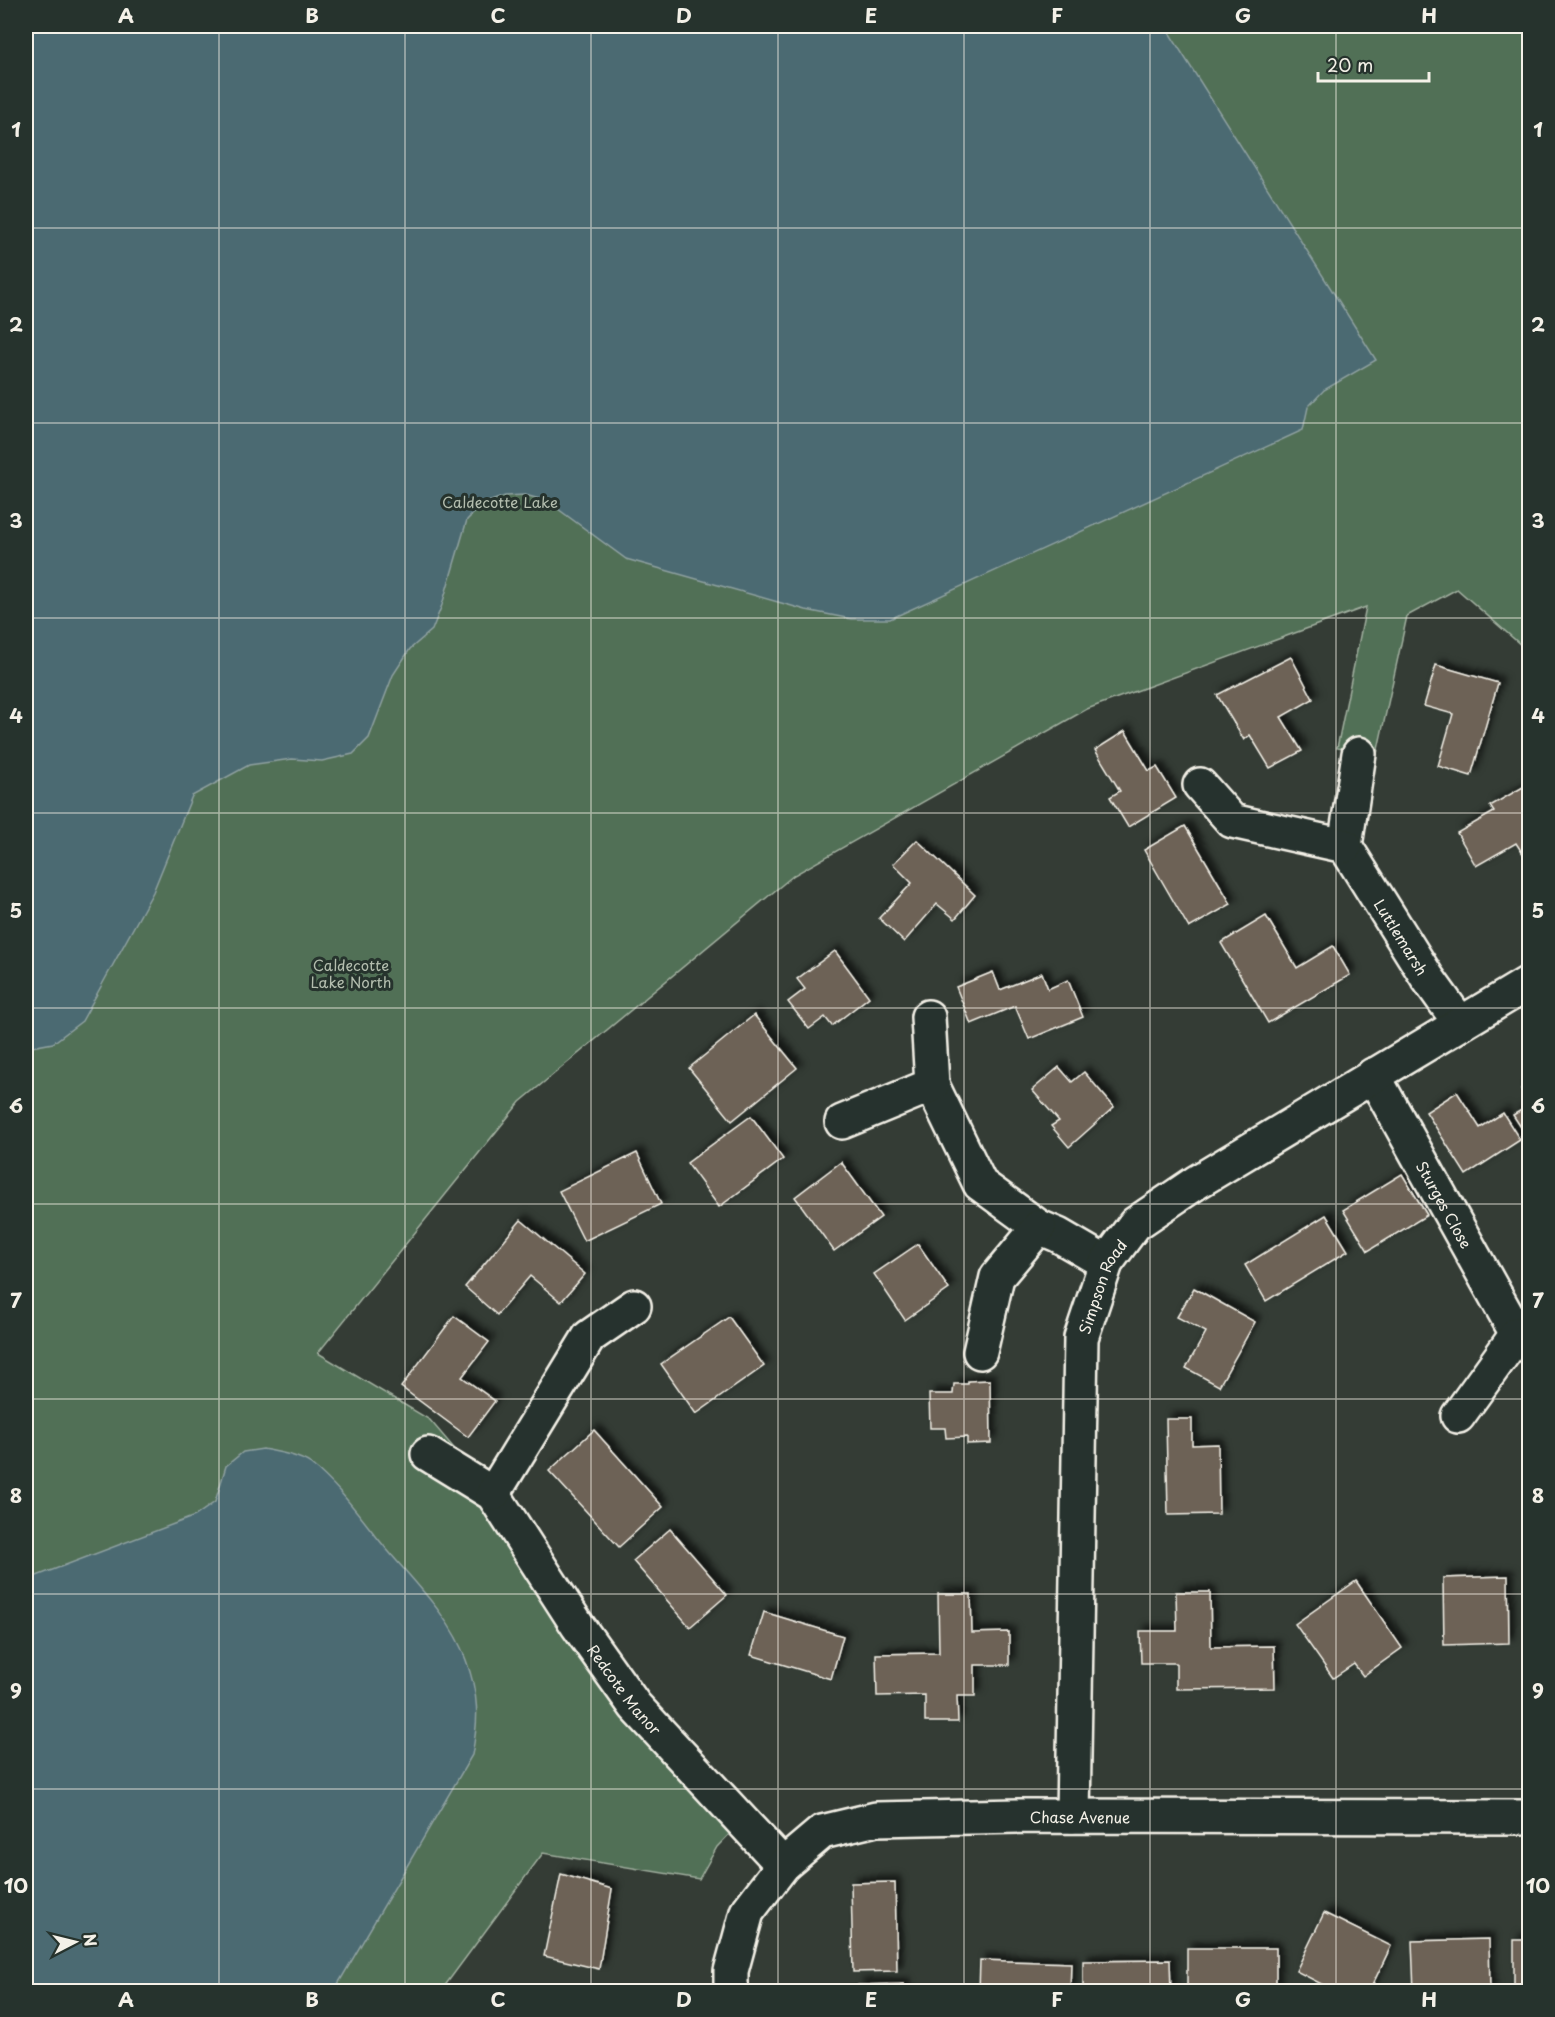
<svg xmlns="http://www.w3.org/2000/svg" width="1555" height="2017" viewBox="0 0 1555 2017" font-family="'Playpen Sans',sans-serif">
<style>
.green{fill:#516f57;stroke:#a2b0a0;stroke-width:1.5}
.water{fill:#4b6b72;stroke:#8fa1a1;stroke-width:1.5}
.building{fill:#6d6257;stroke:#f4f1e8;stroke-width:1.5;filter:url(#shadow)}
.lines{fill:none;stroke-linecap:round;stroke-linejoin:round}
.street-casing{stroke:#f4f1e8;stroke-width:38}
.secondary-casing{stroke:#f4f1e8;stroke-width:38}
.street{stroke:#26332d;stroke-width:33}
.secondary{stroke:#26332d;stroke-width:33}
.grid{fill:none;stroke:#f4f1e8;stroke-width:1.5;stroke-opacity:0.55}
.labels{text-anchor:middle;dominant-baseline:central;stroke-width:6;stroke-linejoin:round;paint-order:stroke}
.park-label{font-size:15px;fill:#b3bdae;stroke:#26332d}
.street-label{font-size:15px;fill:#f4f1e8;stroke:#26332d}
.neatline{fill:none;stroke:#f4f1e8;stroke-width:2}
.grid-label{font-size:20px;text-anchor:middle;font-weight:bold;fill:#f4f1e8}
</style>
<defs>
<filter id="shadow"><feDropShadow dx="5.5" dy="-5.5" stdDeviation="3" flood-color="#0009"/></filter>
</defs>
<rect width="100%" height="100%" fill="#343c35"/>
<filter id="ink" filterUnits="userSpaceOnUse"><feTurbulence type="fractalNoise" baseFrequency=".0167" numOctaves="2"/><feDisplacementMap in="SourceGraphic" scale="12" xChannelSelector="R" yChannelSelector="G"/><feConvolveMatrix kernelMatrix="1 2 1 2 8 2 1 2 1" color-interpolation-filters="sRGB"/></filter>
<g filter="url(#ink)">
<path class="green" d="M26,26H1529V652L1457,589L1407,616L1377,754L1337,748L1366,607L1087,709L794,875L520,1102L318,1353L430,1420L493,1494L742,1821L717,1847L699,1879L543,1853L441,1991H26Z"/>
<g class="water">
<path d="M26,26H1165L1376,360L1324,390L1308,407L1303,430L890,619H851L806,610L626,559L547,501L525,495L505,496L483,504L467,520L442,605L432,630L410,649L393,675L369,738L353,754L322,761L292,759L249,765L192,796L153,892L82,1021L53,1043L26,1048Z"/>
<path d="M263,1449C278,1452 298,1455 311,1464C339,1486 361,1518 384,1546C413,1581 451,1617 466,1660C479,1695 479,1719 472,1755L334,1991H26V1580L195,1516L215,1502L226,1466L243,1452Z"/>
</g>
<g class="building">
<path d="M1291,657L1313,699L1281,717L1302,751L1270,768L1250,735L1244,740L1217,695Z"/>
<path d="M1436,665L1498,683L1471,776L1438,766L1453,714L1424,706Z"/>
<path d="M1125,731L1149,771L1157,767L1176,798L1128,827L1110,797L1120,791L1095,750Z"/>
<path d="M1530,783V854L1525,857L1516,843L1476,866L1457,833L1494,812L1490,806Z"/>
<path d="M1185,826L1231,904L1189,928L1144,850Z"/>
<path d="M917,840L975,895L955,919L937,904L904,942L879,918L912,883L893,864Z"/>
<path d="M1266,916L1297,968L1333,946L1350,975L1268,1023L1221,943Z"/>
<path d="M835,951L869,997L832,1026L825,1017L809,1029L788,1002L805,989L797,979Z"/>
<path d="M993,972L1000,990L1042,973L1048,989L1068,980L1083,1017L1029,1039L1015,1006L971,1024L956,987Z"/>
<path d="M754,1015L797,1068L732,1121L689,1068Z"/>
<path d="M1059,1067L1072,1082L1084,1072L1114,1107L1069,1147L1051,1126L1059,1121L1032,1090Z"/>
<path d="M1530,1083V1102L1521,1089Z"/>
<path d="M1457,1092L1480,1128L1503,1113L1520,1140L1466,1175L1426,1112Z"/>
<path d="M1530,1105V1141L1513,1115Z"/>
<path d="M751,1116L783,1159L719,1207L687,1163Z"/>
<path d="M637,1153L661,1204L584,1241L559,1191Z"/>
<path d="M841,1162L881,1217L834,1251L795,1197Z"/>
<path d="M1402,1174L1427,1215L1368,1251L1343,1210Z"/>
<path d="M1326,1215L1348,1251L1266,1301L1245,1265Z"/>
<path d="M521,1220L585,1274L561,1302L530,1276L497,1315L465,1287Z"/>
<path d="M918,1244L949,1289L905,1320L874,1274Z"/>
<path d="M1194,1288L1255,1322L1219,1386L1186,1368L1206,1332L1177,1317Z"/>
<path d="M454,1316L489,1342L462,1377L495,1401L468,1437L401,1387Z"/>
<path d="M729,1317L764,1366L696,1414L661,1364Z"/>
<path d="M990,1380L991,1443L967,1444V1437L946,1438L945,1428H930L929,1394H953L954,1384H968V1381Z"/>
<path d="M1166,1419H1192V1445L1218,1444L1219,1514L1168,1515Z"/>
<path d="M594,1430L663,1507L619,1547L549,1471Z"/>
<path d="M670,1529L727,1595L690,1627L633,1561Z"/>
<path d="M1508,1576L1509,1643L1444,1645L1443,1578Z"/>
<path d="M1356,1581L1402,1648L1363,1676L1354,1664L1333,1678L1295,1624Z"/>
<path d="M1176,1592H1210L1211,1647L1274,1646L1275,1688L1176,1689V1663H1141L1140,1631H1177Z"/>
<path d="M938,1594H971L972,1633L1009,1632V1665H975V1696H957L958,1722H925V1695L877,1696L876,1654L939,1653Z"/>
<path d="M764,1612L843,1636L831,1679L751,1655Z"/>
<path d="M561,1874L612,1889L599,1969L544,1956Z"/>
<path d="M895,1882L897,1971L853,1972L851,1883Z"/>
<path d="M1324,1913L1391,1946L1369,1992H1337L1296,1971Z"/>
<path d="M1489,1939L1490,1992H1414L1412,1941Z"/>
<rect x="1514" y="1940" width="16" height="52"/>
<rect x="1187" y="1948" width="89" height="43"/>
<path d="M980,1960L1071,1963L1070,1992H979Z"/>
<path d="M1170,1960L1171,1992H1083V1961Z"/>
<path d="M904,1984L905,1992H858V1985Z"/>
</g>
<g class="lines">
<defs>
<g id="street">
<path id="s1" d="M1359,754L1345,846L1427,977L1460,1023"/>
<path d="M1200,785L1232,821L1345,846"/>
<path id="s2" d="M1373,1075L1517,1334"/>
<path d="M932,1085L980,1184L1039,1227L1058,1235L1106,1263"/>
<path d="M842,1122L932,1085L928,1017"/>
<path d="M980,1352L997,1277L1039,1227"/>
<path d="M1458,1416L1517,1334L1530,1335"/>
<path id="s3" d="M428,1454L493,1494L578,1626L635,1706L783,1865"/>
<path d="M493,1494L589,1337L634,1306"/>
</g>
<g id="secondary">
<path id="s4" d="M1073,1816L1081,1338L1106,1263L1135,1224L1197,1182L1530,982"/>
<path id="s5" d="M731,1992V1971L747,1912L783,1865L822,1832L876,1819L1019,1816L1530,1817"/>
</g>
</defs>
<use href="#street" class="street-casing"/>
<use href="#secondary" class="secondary-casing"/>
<use href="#street" class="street"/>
<use href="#secondary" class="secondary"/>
</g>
</g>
<path class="grid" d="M219,26V1992M405,26V1992M591,26V1992M778,26V1992M964,26V1992M1150,26V1992M1336,26V1992M26,228H1530M26,423H1530M26,618H1530M26,813H1530M26,1008H1530M26,1204H1530M26,1399H1530M26,1594H1530M26,1789H1530"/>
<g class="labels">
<g class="park-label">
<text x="500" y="501">Caldecotte Lake</text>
<text x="351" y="964">Caldecotte<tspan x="351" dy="17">Lake North</tspan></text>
</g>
<g class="street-label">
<text stroke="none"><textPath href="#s1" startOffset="200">Luttlemarsh</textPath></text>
<text stroke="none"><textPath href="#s2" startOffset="148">Sturges Close</textPath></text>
<text stroke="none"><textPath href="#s4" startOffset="534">Simpson Road</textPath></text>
<text stroke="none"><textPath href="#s3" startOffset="312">Redcote Manor</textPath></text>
<text stroke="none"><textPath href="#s5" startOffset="452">Chase Avenue</textPath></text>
</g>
</g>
<rect width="1555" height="2017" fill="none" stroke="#26332d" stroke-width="66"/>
<g transform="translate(75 1942) rotate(83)" stroke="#26332d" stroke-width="4.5" paint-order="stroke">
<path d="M0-4.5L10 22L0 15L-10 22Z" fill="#f4f1e8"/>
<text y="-9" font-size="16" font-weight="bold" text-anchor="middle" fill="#f4f1e8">N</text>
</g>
<path d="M1318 72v9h111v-9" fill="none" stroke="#f4f1e8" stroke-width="3"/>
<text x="1327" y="72" font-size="18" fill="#f4f1e8" stroke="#26332d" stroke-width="4.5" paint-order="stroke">20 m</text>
<rect x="33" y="33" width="1489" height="1951" class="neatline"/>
<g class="grid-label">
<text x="126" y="23">A</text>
<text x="312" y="23">B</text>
<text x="498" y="23">C</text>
<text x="684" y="23">D</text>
<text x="871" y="23">E</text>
<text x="1057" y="23">F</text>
<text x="1243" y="23">G</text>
<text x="1429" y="23">H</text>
<text x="16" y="137">1</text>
<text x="1538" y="137">1</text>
<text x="16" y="332">2</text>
<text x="1538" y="332">2</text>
<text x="16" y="528">3</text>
<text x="1538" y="528">3</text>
<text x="16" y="723">4</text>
<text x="1538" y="723">4</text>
<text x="16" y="918">5</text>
<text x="1538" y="918">5</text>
<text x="16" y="1113">6</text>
<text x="1538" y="1113">6</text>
<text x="16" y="1308">7</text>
<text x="1538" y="1308">7</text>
<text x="16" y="1503">8</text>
<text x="1538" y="1503">8</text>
<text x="16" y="1698">9</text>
<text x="1538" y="1698">9</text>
<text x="16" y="1893">10</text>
<text x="1538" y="1893">10</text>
<text x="126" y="2007">A</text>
<text x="312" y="2007">B</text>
<text x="498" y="2007">C</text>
<text x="684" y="2007">D</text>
<text x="871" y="2007">E</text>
<text x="1057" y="2007">F</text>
<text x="1243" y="2007">G</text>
<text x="1429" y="2007">H</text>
</g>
</svg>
